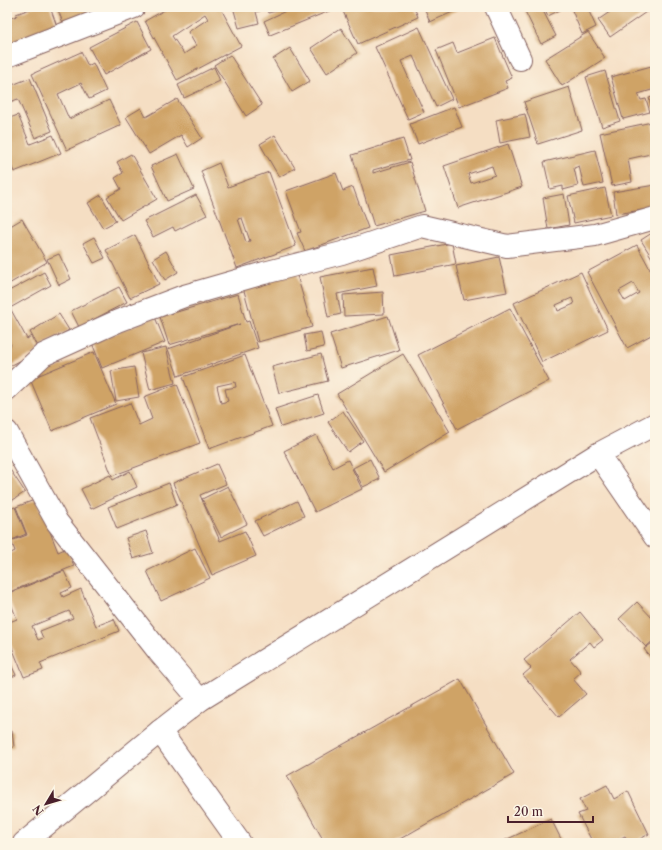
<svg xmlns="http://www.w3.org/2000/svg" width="662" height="850" viewBox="0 0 662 850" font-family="'Libre Caslon Text',serif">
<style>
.building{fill:#cfa366;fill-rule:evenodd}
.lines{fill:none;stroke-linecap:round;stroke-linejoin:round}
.street-casing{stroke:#866260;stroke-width:24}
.highway-casing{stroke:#866260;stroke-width:24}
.street{stroke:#fff;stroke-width:22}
.highway{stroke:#fff;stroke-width:22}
</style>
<rect width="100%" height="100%" fill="#fcf5e5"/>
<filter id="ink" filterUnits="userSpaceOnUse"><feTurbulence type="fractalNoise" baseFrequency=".025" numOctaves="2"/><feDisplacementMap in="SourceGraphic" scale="8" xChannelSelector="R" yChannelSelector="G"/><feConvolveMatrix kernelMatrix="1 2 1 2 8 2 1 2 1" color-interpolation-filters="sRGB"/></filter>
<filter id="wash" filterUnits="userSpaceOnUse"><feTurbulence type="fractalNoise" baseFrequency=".012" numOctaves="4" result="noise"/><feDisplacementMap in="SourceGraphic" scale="16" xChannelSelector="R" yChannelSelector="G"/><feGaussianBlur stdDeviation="0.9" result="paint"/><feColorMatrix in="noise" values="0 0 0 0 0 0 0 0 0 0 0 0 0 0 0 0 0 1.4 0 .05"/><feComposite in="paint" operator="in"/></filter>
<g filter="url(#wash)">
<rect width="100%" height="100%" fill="#f5dec3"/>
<g id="blocks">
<g class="building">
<path d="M30,7H50L60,35L7,52V19L17,16L16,14L30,9Z"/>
<path d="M57,7H119L66,31Z"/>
<path d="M170,7H220L241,46L177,80L145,21ZM205,14L208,19L188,32L196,46L184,54L172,36Z"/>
<path d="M233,7H284L285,9L268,13L267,9L256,12L259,23L239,28Z"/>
<path d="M289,7H333L334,9L270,35L264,21L290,9Z"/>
<path d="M341,7H414L418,17L358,44Z"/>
<path d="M424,7H464L430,22Z"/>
<path d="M523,7H541L556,36L541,44Z"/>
<path d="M544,7H566L548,16Z"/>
<path d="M573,7H587L596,27L582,34L571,8Z"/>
<path d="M617,7H647L649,10L610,37L598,20Z"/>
<path d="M137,22L151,49L104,75L89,47Z"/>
<path d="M419,27L452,99L436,107L413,56L401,61L424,112L408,119L375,47Z"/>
<path d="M341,28L357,53L327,73L311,48Z"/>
<path d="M588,32L605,58L562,86L545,59Z"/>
<path d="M495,38L512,78L505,81L508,88L459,107L436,50L453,43L457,53Z"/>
<path d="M290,48L310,81L292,92L273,59Z"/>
<path d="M81,52L88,66L93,63L106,91L89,99L81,83L58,94L69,119L109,100L121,125L67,150L32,74Z"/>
<path d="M230,55L262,105L246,116L214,65Z"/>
<path d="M655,65V89L638,94L641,100L646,99L650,112L623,119L611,77Z"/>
<path d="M214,67L220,81L184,98L178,85Z"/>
<path d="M605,71L620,121L602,127L586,77Z"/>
<path d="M30,78L52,131L35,138L18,99L7,103V87Z"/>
<path d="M569,87L582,130L538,144L524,102Z"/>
<path d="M655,96V107L652,108L649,98Z"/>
<path d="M177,99L202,138L188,147L181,135L149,154L126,117L141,108L146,117Z"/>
<path d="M454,107L462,127L418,144L410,124Z"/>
<path d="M525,114L530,137L500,143L496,120Z"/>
<path d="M18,115L30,144L53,135L61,153L14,172L7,156V119Z"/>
<path d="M652,122L655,136V153L628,159L632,182L612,186L600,133Z"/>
<path d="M275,135L295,168L279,177L260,144Z"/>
<path d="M403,139L410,160L373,170V173L410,162L425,211L374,226L352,155Z"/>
<path d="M508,144L522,187L458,208L444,166ZM492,166L495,175L471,183L468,174Z"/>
<path d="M595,150L603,183L584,187L579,166L574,168L578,186L563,190V186L550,189L544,162Z"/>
<path d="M131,154L157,199L121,220L107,197L121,189L115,178L123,173L117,162Z"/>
<path d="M178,154L194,189L167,201L151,166Z"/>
<path d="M219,163L228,187L269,172L296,246L237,268L201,171ZM242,218L250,241L246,242L238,219Z"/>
<path d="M336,173L343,191L353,187L368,228L305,251L297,233L301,232L286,191Z"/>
<path d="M655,185V208L616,214L613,192Z"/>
<path d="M605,188L611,215L574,223L568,196Z"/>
<path d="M564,194L569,225L548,229L543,198Z"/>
<path d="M101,195L116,221L103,228L88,203Z"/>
<path d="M196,195L207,215L175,231L173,227L153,237L144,221Z"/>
<path d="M22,219L47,262L7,285V228Z"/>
<path d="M655,231V263L641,240Z"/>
<path d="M135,235L159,284L130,298L106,250Z"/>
<path d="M94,237L105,258L94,263L83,243Z"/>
<path d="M452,243L456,264L395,276L391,255Z"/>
<path d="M637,245L655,278V333L627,348L587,272ZM633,283L639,293L625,301L619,291Z"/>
<path d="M166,251L178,272L165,280L153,259Z"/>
<path d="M59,254L71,279L59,285L47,259Z"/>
<path d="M499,257L507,292L464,300L456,266Z"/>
<path d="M373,267L377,286L337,294L341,314L328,317L320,277Z"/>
<path d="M44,272L51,285L10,308L27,339L31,336L39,351L10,366L7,360V348L11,345L7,338V292Z"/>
<path d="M296,272L312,327L258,342L243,287Z"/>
<path d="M581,272L608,330L542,362L514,303ZM572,298L574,304L558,311L556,305Z"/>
<path d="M119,287L127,302L79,327L71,311Z"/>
<path d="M383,292L384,314L344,316L343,295Z"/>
<path d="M238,294L246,322L249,321L258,348L178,376L168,349L240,324L169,345L160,317Z"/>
<path d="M510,308L549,381L457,429L418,355Z"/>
<path d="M59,314L69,330L39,348L30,332Z"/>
<path d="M388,316L399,350L341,368L330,334Z"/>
<path d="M155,317L165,342L102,368L92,343Z"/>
<path d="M321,332L324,347L307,351L304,335Z"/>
<path d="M166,347L175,383L150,390L141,353Z"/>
<path d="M94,352L116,404L52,431L30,379Z"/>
<path d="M321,354L328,381L279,393L272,367Z"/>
<path d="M403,354L450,432L384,472L337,394Z"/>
<path d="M245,355L272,426L209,449L183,377ZM235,382L236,387L225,389L228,401L221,403L217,386Z"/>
<path d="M134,367L139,397L116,401L111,371Z"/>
<path d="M177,384L200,443L112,476L90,418L130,403L139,425L152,419L144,397Z"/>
<path d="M318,395L324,413L281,427L275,409Z"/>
<path d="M343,411L363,441L348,452L328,422Z"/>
<path d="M316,435L333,468L348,460L362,489L315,512L284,451Z"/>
<path d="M370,459L380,479L363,487L353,468Z"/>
<path d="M217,464L226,484L200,495L220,541L245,531L256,556L212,575L173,483Z"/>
<path d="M7,465L25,492L7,504Z"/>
<path d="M130,471L137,487L91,509L81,489L110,475L113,480Z"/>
<path d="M169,483L177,505L117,529L108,507Z"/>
<path d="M228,486L247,524L221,537L202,499Z"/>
<path d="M37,499L58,552L67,548L74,566L7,593V572L10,571L7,565V555L15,551L11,541L27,535L16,507Z"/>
<path d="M297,501L304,516L263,536L255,521Z"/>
<path d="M15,507L26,534L7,542V510Z"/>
<path d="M146,531L153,553L133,559L126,538Z"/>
<path d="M195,548L210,578L161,601L147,571Z"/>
<path d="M64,571L72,588L61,593L63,597L81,589L96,626L114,619L119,631L40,663L43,670L24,677L7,635V623L17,619L7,594ZM69,611L73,618L40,631L43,638L38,640L32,626Z"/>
<path d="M637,602L655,621V639L646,647L619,619Z"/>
<path d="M580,612L603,640L594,647L590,642L570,659L581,672L573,679L586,694L559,717L523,675L531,668L524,660Z"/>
<path d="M655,641V663L644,649Z"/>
<path d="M7,656L16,675L7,679Z"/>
<path d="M460,679L514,774L393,843H325L287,776Z"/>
<path d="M7,731H12L14,747L7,748Z"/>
<path d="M607,785L614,799L628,791L649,834L633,843H628L625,836L611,843H593L578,814L586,811L580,799Z"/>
<path d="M551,819L563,843H499Z"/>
</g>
</g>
</g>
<g filter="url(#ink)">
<use href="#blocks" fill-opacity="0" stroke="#866260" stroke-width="1"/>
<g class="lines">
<defs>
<g id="street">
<path d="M496,7L520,59"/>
<path d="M7,56L134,7"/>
<path d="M7,389L43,355L118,321L184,296L264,273L342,253L422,226L507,246L595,235L655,218"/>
<path d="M7,432L57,522L159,652L200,700"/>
<path d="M598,454L655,537"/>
<path d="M160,731L240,843"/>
</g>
<path id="highway" d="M24,843L160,731L200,700L598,454L655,424"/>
</defs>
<use href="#street" class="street-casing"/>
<use href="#highway" class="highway-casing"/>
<use href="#street" class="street"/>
<use href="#highway" class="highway"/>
</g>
</g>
<rect width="662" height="850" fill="none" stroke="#fcf5e5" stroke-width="24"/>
<g transform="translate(46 804) rotate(232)" stroke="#fcf5e5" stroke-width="3" paint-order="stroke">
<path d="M0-3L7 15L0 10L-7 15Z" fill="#4a1f2b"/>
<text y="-6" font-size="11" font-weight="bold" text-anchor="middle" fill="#4a1f2b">N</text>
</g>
<path d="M508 816v6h85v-6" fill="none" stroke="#4a1f2b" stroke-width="2"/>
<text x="514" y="816" font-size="12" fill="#4a1f2b" stroke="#fcf5e5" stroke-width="3" paint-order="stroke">20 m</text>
</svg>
